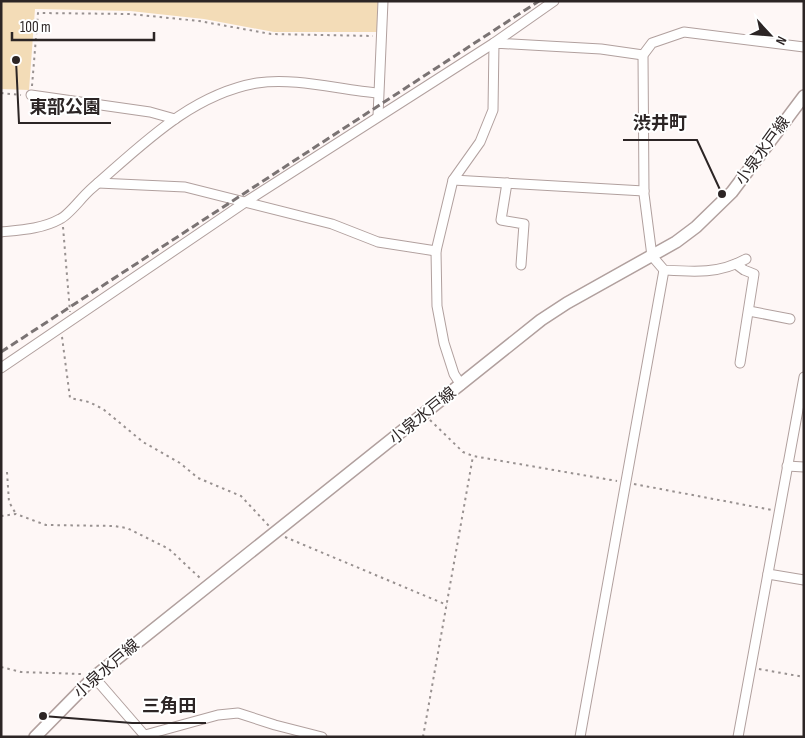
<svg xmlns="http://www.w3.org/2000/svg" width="805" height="738" viewBox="0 0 805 738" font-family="'Sofia Sans Condensed','Noto Sans JP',sans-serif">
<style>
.green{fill:#f3dcb7}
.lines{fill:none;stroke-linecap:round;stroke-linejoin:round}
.minor-casing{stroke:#b1a09e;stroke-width:11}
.major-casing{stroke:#b1a09e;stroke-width:14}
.path{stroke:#989190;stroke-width:2;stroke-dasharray:2.5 4;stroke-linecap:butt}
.minor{stroke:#fff;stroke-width:9}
.major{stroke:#fff;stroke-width:11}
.rail{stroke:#7a7373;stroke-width:3;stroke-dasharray:8 4;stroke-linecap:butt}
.labels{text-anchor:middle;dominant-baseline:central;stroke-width:4;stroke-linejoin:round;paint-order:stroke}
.street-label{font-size:16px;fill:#2c2525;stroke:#fff}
.leader{fill:none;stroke:#2c2525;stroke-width:2}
.callout-dot{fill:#2c2525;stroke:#fff;stroke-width:2}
.callout-label{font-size:18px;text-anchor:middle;font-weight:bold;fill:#2c2525;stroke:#fff;stroke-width:4;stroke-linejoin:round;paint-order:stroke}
</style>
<rect width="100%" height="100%" fill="#fef7f6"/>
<path class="green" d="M1,1H378L377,32H274L204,19L130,11L35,9L29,90L1,89Z"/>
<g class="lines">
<defs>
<g id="minor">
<path d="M31,95L150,112L175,119"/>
<path d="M378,116L383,1"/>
<path d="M453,180L644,191"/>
<path d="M98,183L185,187L332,224L378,242L436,251"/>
<path d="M507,183L501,220L524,224L521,265"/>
<path d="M1,232C21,230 42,229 60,219C69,215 81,198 90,190C140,147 189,95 257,83C295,77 340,90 378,93"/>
<path d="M746,259C719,274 694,272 664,270L652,256L644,194L643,55L652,43L684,32L804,47"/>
<path d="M736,264L744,270L754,274L740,363"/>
<path d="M749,311L790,319"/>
<path d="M1,368L247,201L494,43L554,1"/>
<path d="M461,385L454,374L444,343L437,306L436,251L453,180L480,142L493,110L494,43L601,49L643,55"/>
<path d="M787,466L804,467"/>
<path d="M768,574L804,580"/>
<path d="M94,677L146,737"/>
<path d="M145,735L218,715L238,713L275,725L322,737"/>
<path d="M580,737L664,270"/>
<path d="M738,737L804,377"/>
</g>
<path id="major" d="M35,737L94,677L541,320L567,303L676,242L696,227L732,192L804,96"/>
</defs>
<use href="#minor" class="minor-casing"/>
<use href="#major" class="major-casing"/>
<g class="path">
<path d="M32,86L38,13L130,14L199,21L271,34L373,36"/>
<path d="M1,93L21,95"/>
<path d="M63,227L70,312"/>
<path d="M62,337L70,398L89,402L103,409L143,442L180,463L198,478L241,496L269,526"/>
<path d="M430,420L463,452L473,456L617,481"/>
<path d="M7,472L9,502L16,514"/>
<path d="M634,484L772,510"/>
<path d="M1,516L16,514L46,525L114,526L127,528L169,549L200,578"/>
<path d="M285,537L447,605"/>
<path d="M1,667L21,672L82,674"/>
<path d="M759,669L804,677"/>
<path d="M423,737L473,456"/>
</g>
<use href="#minor" class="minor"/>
<use href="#major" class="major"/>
<path class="rail" d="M1,352L539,1"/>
</g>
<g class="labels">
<g class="street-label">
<text transform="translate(763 151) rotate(-54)">小泉水戸線</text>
<text transform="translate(423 416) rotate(-39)">小泉水戸線</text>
<text transform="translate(107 669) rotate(-41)">小泉水戸線</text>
</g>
</g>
<path class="leader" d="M16 60L19 123H111M722 194L697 140H623M43 716L132 723H206"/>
<g class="callout-dot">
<circle cx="16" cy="60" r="5"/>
<circle cx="722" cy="194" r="5"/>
<circle cx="43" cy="716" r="5"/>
</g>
<g class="callout-label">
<text x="65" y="113">東部公園</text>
<text x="660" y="129">渋井町</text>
<text x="169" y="712">三角田</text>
</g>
<rect width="805" height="738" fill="none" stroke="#2c2525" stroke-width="5"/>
<g transform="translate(770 35) rotate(116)" stroke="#ffffff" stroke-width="4" paint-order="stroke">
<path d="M0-4L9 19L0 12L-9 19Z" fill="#2c2525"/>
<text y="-8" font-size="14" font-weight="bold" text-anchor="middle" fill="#2c2525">N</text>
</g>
<path d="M12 32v8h142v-8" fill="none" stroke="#2c2525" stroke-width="2.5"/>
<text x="20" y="32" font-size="15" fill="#2c2525" stroke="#ffffff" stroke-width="4" paint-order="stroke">100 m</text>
</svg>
